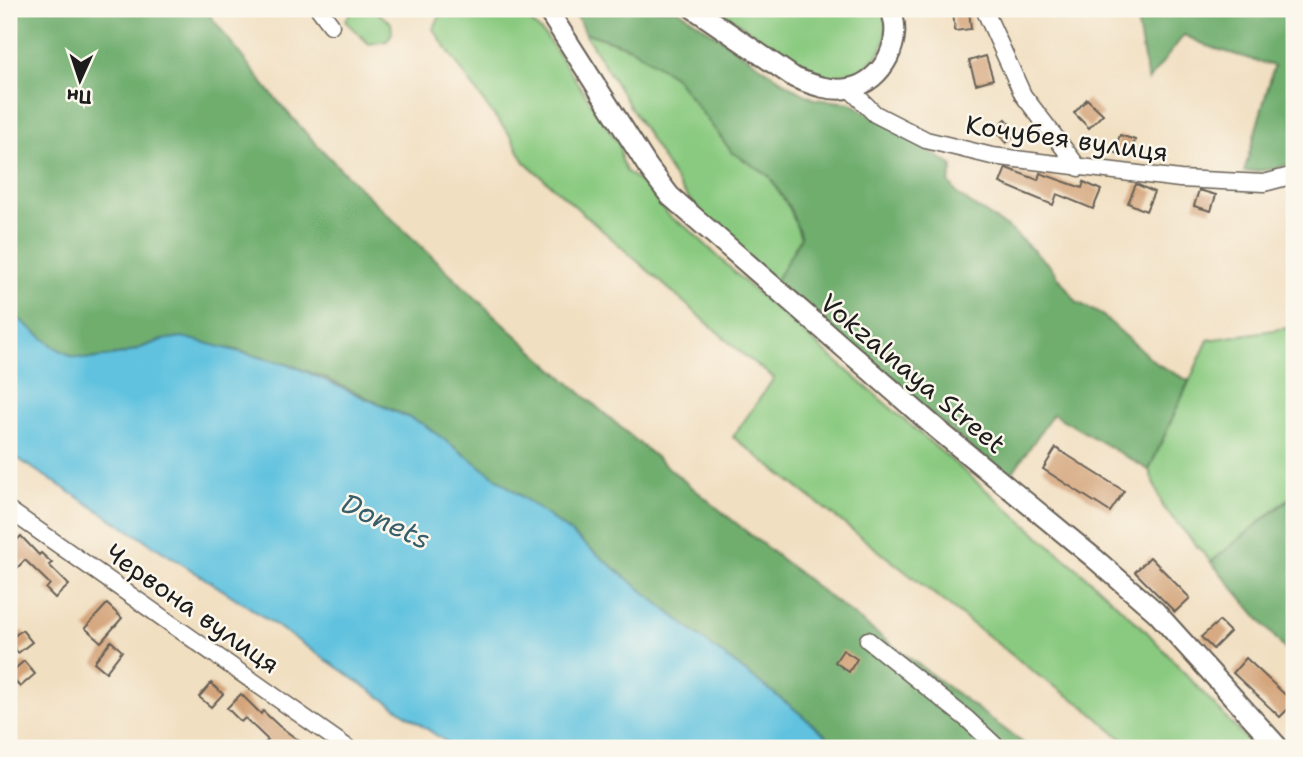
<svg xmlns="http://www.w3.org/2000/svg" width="1303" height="757" viewBox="0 0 1303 757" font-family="'Shantell Sans',sans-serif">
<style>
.green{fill:#8aca80;stroke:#53734e;stroke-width:2}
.forest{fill:#6fae6e;stroke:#466545;stroke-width:2}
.water{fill:#60c2df;stroke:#3e6f7e;stroke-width:2}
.building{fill:#d4a57b}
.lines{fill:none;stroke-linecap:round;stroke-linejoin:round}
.minor-casing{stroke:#676056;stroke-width:19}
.major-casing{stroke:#676056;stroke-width:23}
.minor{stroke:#fff;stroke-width:16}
.major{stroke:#fff;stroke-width:19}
.labels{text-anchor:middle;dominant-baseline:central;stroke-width:5;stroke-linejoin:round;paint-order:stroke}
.street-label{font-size:26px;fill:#1c1c1c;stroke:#fbf7ec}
.water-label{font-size:28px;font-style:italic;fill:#375e6a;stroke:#fbf7ec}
</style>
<rect width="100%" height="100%" fill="#fbf7ec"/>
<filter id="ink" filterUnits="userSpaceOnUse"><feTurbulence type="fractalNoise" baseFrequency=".0143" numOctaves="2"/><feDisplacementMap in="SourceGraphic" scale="14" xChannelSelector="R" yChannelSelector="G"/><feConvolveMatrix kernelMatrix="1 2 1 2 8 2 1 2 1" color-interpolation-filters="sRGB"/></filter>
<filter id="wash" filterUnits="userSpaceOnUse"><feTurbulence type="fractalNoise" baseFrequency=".00686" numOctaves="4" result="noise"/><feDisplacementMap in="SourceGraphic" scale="28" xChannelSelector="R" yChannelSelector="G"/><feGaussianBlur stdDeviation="1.57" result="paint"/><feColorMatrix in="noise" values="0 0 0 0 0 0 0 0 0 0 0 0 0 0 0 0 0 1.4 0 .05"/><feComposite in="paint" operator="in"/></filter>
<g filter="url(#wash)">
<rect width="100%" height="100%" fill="#f1dfc1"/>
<g class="green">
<path d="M354,9H373L391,23L392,33L387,41L369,44L345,21Z"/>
<path d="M444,9H520C527,21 539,28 548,39L620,146L621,160L626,171L646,187L670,217L689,229L750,287L1080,571L1146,631L1254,748H1132L1085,707L1039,676L733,437L774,378L746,357L525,162L510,135L488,108L433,29Z"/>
<path d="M718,9H882C894,45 878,59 850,79L829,77L805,69Z"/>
<path d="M584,32L631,48L674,76L732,152L769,176L790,209L801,238L775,282L709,222L681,189Z"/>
<path d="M1294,327V494L1211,562L1163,507L1149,470L1208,340Z"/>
</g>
<g class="forest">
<path d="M9,9H205C227,37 248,65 270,92C322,155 384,211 443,267C626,443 826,598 1030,748H841L792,707L706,642L567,530L423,424L325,378L293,366L232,349L162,340L124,354L90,359L73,357L53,346L9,311Z"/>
<path d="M574,9H677L796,90L815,99L851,103L953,166L949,182L958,195L1011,230L1050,266L1077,302L1102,315L1157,364L1189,381L1149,470L1053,414L1008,479L775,282L801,237L790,209L769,176L732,152L674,76L631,48L584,32Z"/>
<path d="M1135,9H1294V162L1275,169L1244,172L1274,66L1210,47L1184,35L1148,81Z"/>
<path d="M1294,495V660L1211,562Z"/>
</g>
<path class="water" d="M9,311L53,346L73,357L90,359L124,354L162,340L183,337L293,366L423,424L567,530L706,642L792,707L841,748H455L243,603L9,453Z"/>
<g id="blocks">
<g class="building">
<path d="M969,10L971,29L955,31L953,12Z"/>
<path d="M986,56L993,79L976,84L969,61Z"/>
<path d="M1087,99L1103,114L1089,128L1074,113Z"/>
<path d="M1006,119L1018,133L1006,143L994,129Z"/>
<path d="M1120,135L1135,140L1129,158L1114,152Z"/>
<path d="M1006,168L1038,180L1040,173L1082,188L1084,182L1101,190L1093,209L1057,194L1053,205L1000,183Z"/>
<path d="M1136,184L1154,192L1146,211L1128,203Z"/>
<path d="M1199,190L1216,195L1211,211L1194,206Z"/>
<path d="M1056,448L1124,491L1110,512L1043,469Z"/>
<path d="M9,529L18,539L21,536L39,555L41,553L52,563L49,565L69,585L55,598L46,589L50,584L25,560L16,569L9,562Z"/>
<path d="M1150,557L1190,598L1175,612L1135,572Z"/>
<path d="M107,604L122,618L101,642L85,628Z"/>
<path d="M1219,621L1230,632L1213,649L1201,637Z"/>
<path d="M22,630L32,642L18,653L9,640Z"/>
<path d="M111,641L122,651L106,672L94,662Z"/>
<path d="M843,650L857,659L849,672L835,662Z"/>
<path d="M1246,658L1294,703L1280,717L1233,673Z"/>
<path d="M24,661L35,674L20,687L9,674Z"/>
<path d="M211,683L223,694L211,707L199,697Z"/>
<path d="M241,694L261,714L263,711L279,726L309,748H272L265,743L268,740L245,718L241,722L227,708Z"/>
</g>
</g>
</g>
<g filter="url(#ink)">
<use href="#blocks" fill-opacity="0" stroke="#676056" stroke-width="2"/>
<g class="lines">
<defs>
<g id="minor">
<path d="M319,9L331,25"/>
<path d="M984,9L1023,95L1079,168"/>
<path d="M849,88L875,114L926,140L992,156L1180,179L1264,183L1294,175"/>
<path d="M9,510L348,748"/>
<path d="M868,640L967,719L998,748"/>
</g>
<g id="major">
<path d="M547,9L648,167L670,196L937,429L1094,558L1156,612L1279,748"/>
<path d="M694,9L795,78C813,85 831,92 850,88C883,82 905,39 890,9"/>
</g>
</defs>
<use href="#minor" class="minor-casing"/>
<use href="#major" class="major-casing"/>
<use href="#minor" class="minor"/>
<use href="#major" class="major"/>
</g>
</g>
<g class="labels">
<g class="street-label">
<text transform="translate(1067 138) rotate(8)">Кочубея вулиця</text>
<text transform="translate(913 373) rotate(40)">Vokzalnaya Street</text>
<text transform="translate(193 608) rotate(35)">Червона вулиця</text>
</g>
<g class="water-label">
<text transform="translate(386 521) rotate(25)">Donets</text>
</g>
</g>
<rect width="1303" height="757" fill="none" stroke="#fbf7ec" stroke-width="35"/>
<g transform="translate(80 80) rotate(183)" stroke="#fbf7ec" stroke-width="5" paint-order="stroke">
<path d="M0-5L12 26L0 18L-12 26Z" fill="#1c1c1c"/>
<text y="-10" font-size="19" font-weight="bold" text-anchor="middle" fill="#1c1c1c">Пн</text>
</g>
</svg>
